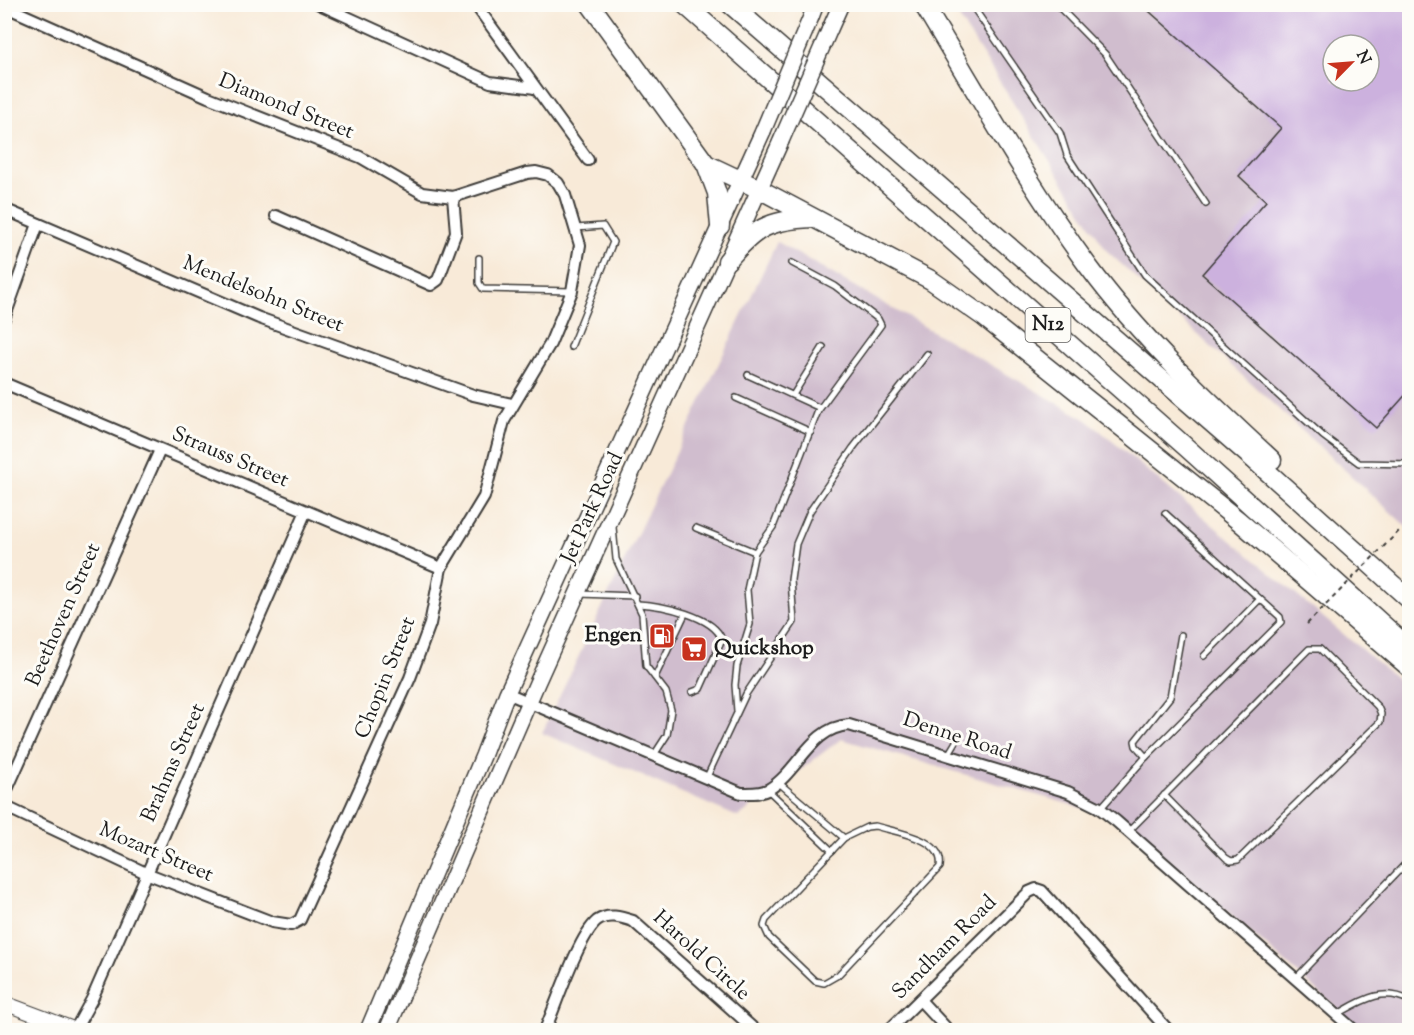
<svg xmlns="http://www.w3.org/2000/svg" width="1414" height="1035" viewBox="0 0 1414 1035" font-family="'Sorts Mill Goudy',serif">
<style>
.industrial{fill:#d0bdce;fill-rule:evenodd}
.building{fill:#ccb1de;fill-rule:evenodd}
.lines{fill:none;stroke-linecap:round;stroke-linejoin:round}
.lane-casing{stroke:#3d3b38;stroke-width:8}
.street-casing{stroke:#3d3b38;stroke-width:14}
.secondary-casing{stroke:#3d3b38;stroke-width:16}
.primary-casing{stroke:#3d3b38;stroke-width:18}
.highway-casing{stroke:#3d3b38;stroke-width:21}
.lane{stroke:#fff;stroke-width:5}
.street{stroke:#fff;stroke-width:10}
.secondary{stroke:#fff;stroke-width:14}
.primary{stroke:#fff;stroke-width:15}
.highway{stroke:#fff;stroke-width:18}
.primary-bridge-casing{stroke:#3d3b38;stroke-width:18;stroke-linecap:butt}
.path-bridge{stroke:#3d3b38;stroke-width:2;stroke-dasharray:4.5 4.5;stroke-linecap:butt}
.primary-bridge{stroke:#fff;stroke-width:15}
.labels{text-anchor:middle;dominant-baseline:central;stroke-width:6;stroke-linejoin:round;paint-order:stroke}
.shield{fill:#fdfcf7;stroke:#605f5e;stroke-width:1.5}
.shield-label{font-size:20px;font-weight:bold;fill:#1c1c1c}
.street-label{font-size:21px;fill:#1c1c1c;stroke:#fdfcf7}
.poi-label{font-size:21px;font-weight:bold;fill:#1c1c1c;stroke:#fdfcf7;text-anchor:end}
</style>
<rect width="100%" height="100%" fill="#fdfcf7"/>
<filter id="ink" filterUnits="userSpaceOnUse"><feTurbulence type="fractalNoise" baseFrequency=".0167" numOctaves="2"/><feDisplacementMap in="SourceGraphic" scale="12" xChannelSelector="R" yChannelSelector="G"/><feConvolveMatrix kernelMatrix="1 2 1 2 8 2 1 2 1" color-interpolation-filters="sRGB"/></filter>
<filter id="wash" filterUnits="userSpaceOnUse"><feTurbulence type="fractalNoise" baseFrequency=".008" numOctaves="4" result="noise"/><feDisplacementMap in="SourceGraphic" scale="24" xChannelSelector="R" yChannelSelector="G"/><feGaussianBlur stdDeviation="1.35" result="paint"/><feColorMatrix in="noise" values="0 0 0 0 0 0 0 0 0 0 0 0 0 0 0 0 0 1.4 0 .05"/><feComposite in="paint" operator="in"/></filter>
<g filter="url(#wash)">
<rect width="100%" height="100%" fill="#f8ead8"/>
<g class="industrial">
<path d="M951,5H1409V529L1107,251ZM1333,45H1369V81H1333Z"/>
<path d="M777,242L1087,420L1409,689V1030H1362L1121,819L841,739L738,817L542,733Z"/>
</g>
<g id="blocks">
<path class="building" d="M1141,4H1410V390L1376,428L1202,274L1266,201L1239,176L1281,128ZM1333,45H1369V81H1333Z"/>
</g>
</g>
<g filter="url(#ink)">
<use href="#blocks" fill-opacity="0" stroke="#3d3b38" stroke-width="1.5"/>
<g class="lines">
<defs>
<g id="lane">
<path d="M971,4L1060,133L1067,155L1145,275L1323,436L1359,463L1410,464"/>
<path d="M1056,4L1105,54L1206,204"/>
<path d="M479,258V283L483,289L572,291"/>
<path d="M571,347L613,242L603,226L576,228"/>
<path d="M748,375L820,408"/>
<path d="M793,395L823,347"/>
<path d="M736,398L811,432"/>
<path d="M613,527L616,559L642,614L646,666L666,692L671,710L667,735L654,755"/>
<path d="M696,528L755,552L747,590L750,624L737,666L735,685L737,711"/>
<path d="M755,552L773,527L818,411L881,325L878,319L835,286L792,263"/>
<path d="M580,594L635,596"/>
<path d="M638,604C661,605 715,616 722,640L700,689L692,692"/>
<path d="M1204,656L1260,599"/>
<path d="M655,677L685,614"/>
<path d="M948,755L960,735"/>
<path d="M1146,757L1136,746L1135,741L1170,697L1181,635"/>
<path d="M706,779L746,694L794,622L791,580L796,544L810,511L853,448L927,354"/>
<path d="M779,783L844,838"/>
<path d="M768,790L832,851"/>
<path d="M1100,809L1144,759L1281,622L1280,617L1165,513"/>
<path d="M875,826C895,832 945,838 940,867L838,975L824,983L815,981L769,937L764,926L766,920L844,838L867,827Z"/>
<path d="M1128,832L1302,656L1309,649H1320L1378,707L1381,714L1380,722L1238,860L1231,861L1226,858L1164,795"/>
<path d="M1295,979L1410,859"/>
<path d="M1336,1015C1361,1001 1382,986 1410,1001"/>
</g>
<g id="street">
<path d="M319,4L490,82L535,88"/>
<path d="M475,4L588,160"/>
<path d="M4,6L208,97L360,157L422,193L453,197L527,173L536,172L548,175L558,183L565,195L580,245L572,291L550,344L504,421L484,497L441,568L430,624L410,678L300,920L291,925L272,922L146,873L4,806"/>
<path d="M4,209L259,318L473,395L512,404"/>
<path d="M276,216L431,285L438,280L456,232L453,197"/>
<path d="M4,319L38,224"/>
<path d="M4,383L441,568"/>
<path d="M507,693L741,793C750,793 761,794 769,789C798,772 811,727 849,725L1068,792L1098,807L1116,821L1354,1030"/>
<path d="M4,796L160,450"/>
<path d="M920,1000L948,1030"/>
<path d="M75,1030L92,999L306,511"/>
<path d="M545,1030C556,1005 578,937 597,921C608,913 621,917 633,921L755,1030"/>
<path d="M889,1030L1029,892L1036,889L1042,891L1168,1030"/>
</g>
<path id="secondary" d="M4,1003L76,1030"/>
<g id="primary">
<path d="M811,17L816,4"/>
<path d="M829,31L841,4"/>
<path d="M368,1030L483,756L507,693L763,131"/>
<path d="M387,1030L537,683L781,141"/>
</g>
<g id="highway">
<path d="M590,4L706,164L759,189L931,280L984,317L1239,521L1410,668"/>
<path d="M684,4L1187,448L1410,649"/>
<path d="M730,4L1251,457L1410,600"/>
<path d="M923,4C977,92 1027,183 1088,266C1141,338 1207,400 1272,460"/>
<path d="M706,164L717,193L720,226"/>
<path d="M727,261C755,228 768,220 812,218"/>
</g>
</defs>
<use href="#lane" class="lane-casing"/>
<use href="#street" class="street-casing"/>
<use href="#secondary" class="secondary-casing"/>
<use href="#primary" class="primary-casing"/>
<use href="#highway" class="highway-casing"/>
<use href="#lane" class="lane"/>
<use href="#street" class="street"/>
<use href="#secondary" class="secondary"/>
<use href="#primary" class="primary"/>
<use href="#highway" class="highway"/>
<defs>
<g id="primary-bridge">
<path d="M763,131L811,17"/>
<path d="M781,141L829,31"/>
</g>
</defs>
<use href="#primary-bridge" class="primary-bridge-casing"/>
<path class="path-bridge" d="M1307,624L1400,530"/>
<use href="#primary-bridge" class="primary-bridge"/>
</g>
</g>
<defs>
<symbol id="fuel-square" viewBox="-11 -11 22 22"><rect x="-9" y="-9" width="18" height="18" rx="4" fill="#c8321e" stroke="#fdfcf7"/><path d="M-5.5-6h7V0h2V4h1.3V-2.5L3-4.5l.8-.8L6-3V5H2.5V1h-1V6h-7ZM-4.2-4.7v3.2H.2V-4.7Z" fill="#fff"/></symbol>
<symbol id="supermarket-square" viewBox="-11 -11 22 22"><rect x="-9" y="-9" width="18" height="18" rx="4" fill="#c8321e" stroke="#fdfcf7"/><path d="M-6-5.5h2.5l.6 2H6L4.5 2H-2.5L-4.4-4H-6ZM-1.5 3.2a1.3 1.3 0 1 0 .1 0ZM3 3.2a1.3 1.3 0 1 0 .1 0Z" fill="#fff"/></symbol>
</defs>
<g fill-rule="evenodd">
<use href="#fuel-square" x="647" y="621" width="30" height="30"/>
<use href="#supermarket-square" x="679" y="634" width="30" height="30"/>
</g>
<g class="labels">
<rect class="shield" x="1025.5" y="308" width="45" height="34" rx="4.5"/>
<g class="shield-label">
<text x="1048" y="325">N12</text>
</g>
<g class="street-label">
<text transform="translate(286 107) rotate(22)">Diamond Street</text>
<text transform="translate(263 295) rotate(22)">Mendelsohn Street</text>
<text transform="translate(230 458) rotate(23)">Strauss Street</text>
<text transform="translate(593 508) rotate(-65)">Jet Park Road</text>
<text transform="translate(64 615) rotate(-66)">Beethoven Street</text>
<text transform="translate(386 678) rotate(-68)">Chopin Street</text>
<text transform="translate(957 737) rotate(18)">Denne Road</text>
<text transform="translate(174 763) rotate(-66)">Brahms Street</text>
<text transform="translate(156 853) rotate(23)">Mozart Street</text>
<text transform="translate(945 948) rotate(-45)">Sandham Road</text>
<text transform="translate(701 956) rotate(42)">Harold Circle</text>
</g>
<g class="poi-label">
<text x="642" y="636">Engen</text>
<text x="714" y="649" text-anchor="start">Quickshop</text>
</g>
</g>
<rect width="1414" height="1035" fill="none" stroke="#fdfcf7" stroke-width="24"/>
<g transform="translate(1351 63) rotate(65)"><circle r="28" fill="#fdfcf7" stroke="#a3a29f" stroke-width="1.5"/>
<path d="M0-4.5L10 22L0 15L-10 22Z" fill="#c8321e"/>
<text y="-9" font-size="16" font-weight="bold" text-anchor="middle" fill="#1c1c1c">N</text>
</g>
</svg>
